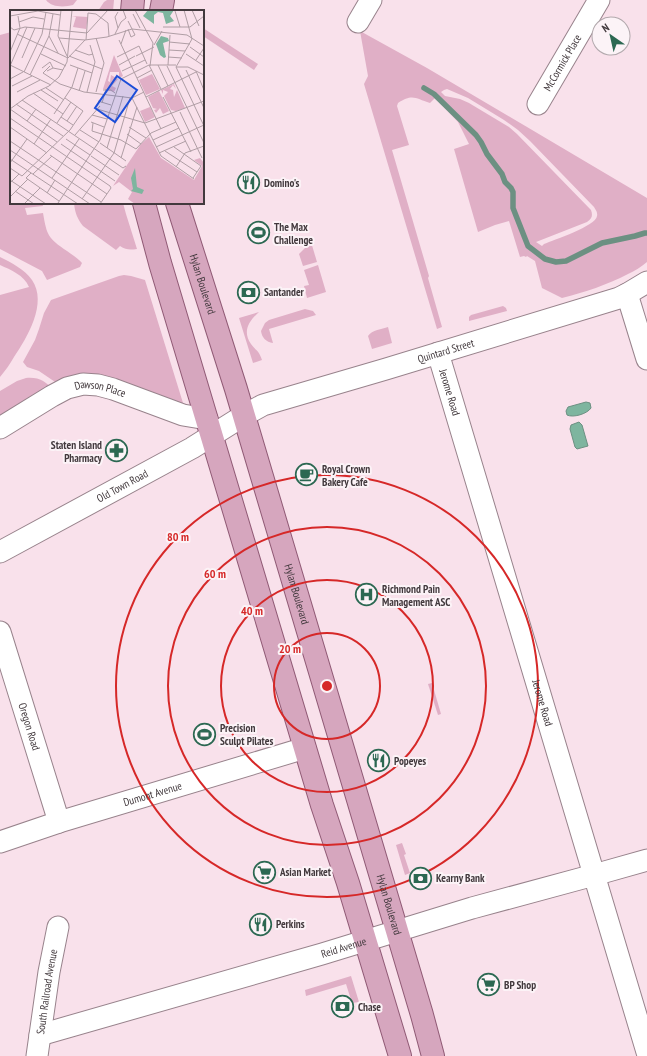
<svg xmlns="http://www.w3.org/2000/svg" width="647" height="1056" viewBox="0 0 647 1056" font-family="'PT Sans Narrow',sans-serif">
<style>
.green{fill:#e0afc6;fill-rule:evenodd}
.water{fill:#7eb59f;stroke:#6c9082}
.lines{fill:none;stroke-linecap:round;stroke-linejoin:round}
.stream{stroke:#6c9082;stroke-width:5.5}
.minor-casing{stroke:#98838c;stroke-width:23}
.primary-casing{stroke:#905a75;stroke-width:24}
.minor{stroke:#fff;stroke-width:21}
.primary{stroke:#d6a6be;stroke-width:22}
.ring{fill:none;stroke:#d62828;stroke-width:2}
.labels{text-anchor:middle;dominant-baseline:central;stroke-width:4;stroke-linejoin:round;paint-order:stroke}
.street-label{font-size:11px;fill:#42393d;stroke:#fcf3f7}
.poi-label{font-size:11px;font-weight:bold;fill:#42393d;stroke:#fcf3f7;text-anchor:start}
.inset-road{fill:none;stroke:#b09ea5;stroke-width:1}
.view{fill:#1d4ed8;fill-opacity:0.15;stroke:#1d4ed8;stroke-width:2}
.inset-edge{fill:none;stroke:#42393d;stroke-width:2}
.centre{fill:#d62828;stroke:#fcf3f7;stroke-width:2}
.ring-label{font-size:12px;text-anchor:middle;font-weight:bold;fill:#d62828;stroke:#fcf3f7;stroke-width:4;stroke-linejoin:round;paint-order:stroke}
</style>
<rect width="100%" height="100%" fill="#f9e1eb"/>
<g class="green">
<path d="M46,0H77L73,5C65,7 52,8 46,0Z"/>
<path d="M107,0H114L113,11H98L104,2Z"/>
<path d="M203,28L258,64L254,70L203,36Z"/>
<path d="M360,31L427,68L647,198V262C641,267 635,271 628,274C607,285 585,292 562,298L542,288L535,261L527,256L526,257L524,256L520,257L509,221L495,225L478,232L454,149L469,144L458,122L435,98L430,103C416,99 413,93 398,103L397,106L409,145L392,150L429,276L428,278L442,327L437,329L364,84L368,76ZM447,89L468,98L504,120L518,130L530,141L594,207C595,209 598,212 597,216C596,226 554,240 544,244L542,246L536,242L587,222C592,218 593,216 591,210L517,134L509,127L469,103L460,99L445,96L441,92L444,90Z"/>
<path d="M11,32V203H42L43,206L25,208L27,215L43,213C47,236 48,238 67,251C72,255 78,258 82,263L80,267L47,280L42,271L0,249V35Z"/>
<path d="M74,203H123L126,214L137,249C130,250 126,250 120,246L116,250L83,226C77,218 75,213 74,203Z"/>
<path d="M311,242L317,262L303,266L299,254Z"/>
<path d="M0,257C12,263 24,269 32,280C48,303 27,338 14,357C10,364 5,371 0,377V295L29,287C24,275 11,270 0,265Z"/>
<path d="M318,265L326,292L307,298L304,286L309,285L304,270Z"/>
<path d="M124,275L131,276L145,280L183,403L178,409L61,386L39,371L27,367L23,362L35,340L39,329L44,313L51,300L119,276Z"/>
<path d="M503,306L506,308L507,311L469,321V317L471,315Z"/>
<path d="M305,309L313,311L316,315L269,329L273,343C266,342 262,338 261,331L265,323L269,320Z"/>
<path d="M259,312C249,321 242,331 251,344C256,351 259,350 262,360L253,363L239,318Z"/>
<path d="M388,327L392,343L372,349L368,336C372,330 382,329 388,327Z"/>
<path d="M26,378C40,377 44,381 54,390L0,421V391L17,381Z"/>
<path d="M432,683L441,714L438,715L428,684Z"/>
<path d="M402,843L406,854L404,855L410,873L405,875L396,845Z"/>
<path d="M351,976L359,1002L352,1003L346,984L306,996L305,990Z"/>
</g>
<g class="water">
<path d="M586,402L590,403L591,408C587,414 573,418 567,415L566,411L568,407Z"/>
<path d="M579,422L582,425L588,446L577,449L575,447L570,429L571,425Z"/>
</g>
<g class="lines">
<path class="stream" d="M424,88L434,94L476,135L481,142L487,154L502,174L505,182L511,188L513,192V208L528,246L545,259L556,262L566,261L602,243L635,236L645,233H647"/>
<defs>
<g id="minor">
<path d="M358,22L371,0"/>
<path id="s1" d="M538,104L599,0"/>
<path d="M627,294L647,359"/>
<path id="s2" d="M438,353L647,1052"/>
<path id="s3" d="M0,428L52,396L67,388L83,384L98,385L113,389L183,415L207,419"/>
<path id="s4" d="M0,552L192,448L243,416L263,405L386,369L619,298L627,294L647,282"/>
<path id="s5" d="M0,632L59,822"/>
<path id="s6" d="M0,842L59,822L305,748"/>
<path id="s7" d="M40,1035L322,954L472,908L594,875L647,860"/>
<path id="s8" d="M37,1056L49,972L58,927"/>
</g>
<g id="primary">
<path d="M132,11L133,0"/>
<path d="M161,11L163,0"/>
<path d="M144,203L160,263L322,805L348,883L400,1056"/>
<path id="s9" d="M177,203L236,389L422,1015L433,1056"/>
</g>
</defs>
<use href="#minor" class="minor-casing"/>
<use href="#primary" class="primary-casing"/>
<use href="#minor" class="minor"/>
<use href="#primary" class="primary"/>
</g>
<g class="ring">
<circle cx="327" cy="686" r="53"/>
<circle cx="327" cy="686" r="106"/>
<circle cx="327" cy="686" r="159"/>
<circle cx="327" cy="686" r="211"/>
</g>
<defs>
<symbol id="restaurant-ring" viewBox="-11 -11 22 22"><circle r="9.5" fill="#fcf3f7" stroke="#2c6852" stroke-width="1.5"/><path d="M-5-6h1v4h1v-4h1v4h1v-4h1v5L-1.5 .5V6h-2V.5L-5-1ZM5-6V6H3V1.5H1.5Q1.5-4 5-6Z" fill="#2c6852"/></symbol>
<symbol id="stadium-ring" viewBox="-11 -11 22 22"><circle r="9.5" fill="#fcf3f7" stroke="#2c6852" stroke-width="1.5"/><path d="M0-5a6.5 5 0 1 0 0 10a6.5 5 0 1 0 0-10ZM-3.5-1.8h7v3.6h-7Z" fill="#2c6852"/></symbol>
<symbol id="bank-ring" viewBox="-11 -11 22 22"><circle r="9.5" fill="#fcf3f7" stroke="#2c6852" stroke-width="1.5"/><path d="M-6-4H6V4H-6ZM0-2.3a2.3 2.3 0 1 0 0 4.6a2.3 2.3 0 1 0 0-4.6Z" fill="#2c6852"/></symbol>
<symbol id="pharmacy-ring" viewBox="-11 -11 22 22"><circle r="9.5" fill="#fcf3f7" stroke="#2c6852" stroke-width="1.5"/><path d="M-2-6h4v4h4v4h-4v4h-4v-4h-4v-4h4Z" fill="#2c6852"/></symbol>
<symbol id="cafe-ring" viewBox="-11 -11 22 22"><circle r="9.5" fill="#fcf3f7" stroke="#2c6852" stroke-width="1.5"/><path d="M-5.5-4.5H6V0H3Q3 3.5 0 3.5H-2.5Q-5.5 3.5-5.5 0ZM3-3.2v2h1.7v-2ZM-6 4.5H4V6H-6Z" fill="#2c6852"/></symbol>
<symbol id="hospital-ring" viewBox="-11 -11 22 22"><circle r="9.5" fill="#fcf3f7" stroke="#2c6852" stroke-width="1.5"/><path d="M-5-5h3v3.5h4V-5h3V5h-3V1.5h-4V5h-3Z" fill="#2c6852"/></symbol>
<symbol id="supermarket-ring" viewBox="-11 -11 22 22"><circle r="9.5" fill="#fcf3f7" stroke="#2c6852" stroke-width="1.5"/><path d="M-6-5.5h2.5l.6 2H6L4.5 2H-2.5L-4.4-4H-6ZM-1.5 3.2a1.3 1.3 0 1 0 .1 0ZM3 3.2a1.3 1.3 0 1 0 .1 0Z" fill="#2c6852"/></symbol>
</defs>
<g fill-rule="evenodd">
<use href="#restaurant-ring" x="236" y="170" width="25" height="25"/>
<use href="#stadium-ring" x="246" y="220" width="25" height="25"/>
<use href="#bank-ring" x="236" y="280" width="25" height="25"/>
<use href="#pharmacy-ring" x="104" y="438" width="25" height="25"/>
<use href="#cafe-ring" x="294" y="462" width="25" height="25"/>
<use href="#hospital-ring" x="354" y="582" width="25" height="25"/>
<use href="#stadium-ring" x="192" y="722" width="25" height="25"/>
<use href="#restaurant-ring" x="366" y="748" width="25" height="25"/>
<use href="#supermarket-ring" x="252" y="860" width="25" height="25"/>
<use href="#bank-ring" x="408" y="866" width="25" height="25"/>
<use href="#restaurant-ring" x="248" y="912" width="25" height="25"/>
<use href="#supermarket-ring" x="476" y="972" width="25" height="25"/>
<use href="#bank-ring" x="330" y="994" width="25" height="25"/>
</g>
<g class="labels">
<g class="street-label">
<text stroke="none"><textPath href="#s1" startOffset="48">McCormick Place</textPath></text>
<text stroke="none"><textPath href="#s9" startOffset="85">Hylan Boulevard</textPath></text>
<text stroke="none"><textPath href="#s4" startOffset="492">Quintard Street</textPath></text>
<text stroke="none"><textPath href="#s3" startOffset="112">Dawson Place</textPath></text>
<text stroke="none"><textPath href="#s2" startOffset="41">Jerome Road</textPath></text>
<text stroke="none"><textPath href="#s4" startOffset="139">Old Town Road</textPath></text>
<text stroke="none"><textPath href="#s9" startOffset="409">Hylan Boulevard</textPath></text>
<text stroke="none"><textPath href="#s2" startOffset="365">Jerome Road</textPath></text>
<text stroke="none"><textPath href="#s5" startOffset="99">Oregon Road</textPath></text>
<text stroke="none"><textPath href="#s6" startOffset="160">Dumont Avenue</textPath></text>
<text stroke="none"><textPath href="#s9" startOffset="733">Hylan Boulevard</textPath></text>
<text stroke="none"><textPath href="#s7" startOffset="316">Reid Avenue</textPath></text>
<text stroke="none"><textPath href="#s8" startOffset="65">South Railroad Avenue</textPath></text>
</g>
<g class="poi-label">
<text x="264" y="183">Domino's</text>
<text x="274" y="227">The Max<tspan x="274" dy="13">Challenge</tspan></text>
<text x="264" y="292">Santander</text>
<text x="102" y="445" text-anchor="end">Staten Island<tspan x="102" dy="13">Pharmacy</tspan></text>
<text x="322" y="469">Royal Crown<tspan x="322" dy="13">Bakery Cafe</tspan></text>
<text x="382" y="589">Richmond Pain<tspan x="382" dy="13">Management ASC</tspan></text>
<text x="220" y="728">Precision<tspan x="220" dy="13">Sculpt Pilates</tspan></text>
<text x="394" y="761">Popeyes</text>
<text x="280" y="872">Asian Market</text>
<text x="436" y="878">Kearny Bank</text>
<text x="276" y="924">Perkins</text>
<text x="504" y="985">BP Shop</text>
<text x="358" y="1007">Chase</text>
</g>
</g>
<g transform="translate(10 10)">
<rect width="194" height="194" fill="#f9e1eb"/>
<path d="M62,6L78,7L76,19L63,17L66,7ZM104,45L113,66L109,68V62H100L98,71L100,72L101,65L108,69L102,76L106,78L104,82L93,79ZM142,64L150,79L136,85L129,70ZM164,74L166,79L163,75L160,79L163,80L164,87L167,80L175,98L166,101L161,100L154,86L158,82L153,80V84L151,80ZM149,81L159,101L153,104L150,98L146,103L144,100L147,99L143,98L138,87ZM140,97L145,107L135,112L130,101ZM139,127L151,148L184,170L192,156L184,150L190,148L194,153V194H125L118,189L122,182L109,172L103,176L131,134Z" fill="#e0afc6"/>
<path d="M138,0H164L160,6L164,11L156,14L153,3L148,2L144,5V14L133,6ZM151,26L158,28L159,31L153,33L156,47L154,48L150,45L146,34ZM125,158L127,177L134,180L132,184L121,181L123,179L121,168Z" fill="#7eb59f"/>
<path class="inset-road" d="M51,0L48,26L57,46M125,0L143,33L140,56M182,0L189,16M165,1L170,17M43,4L39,26L48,43M123,4L130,18M0,6L28,1L50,5M118,11L125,25M9,12L23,7L34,9M0,17L4,20L15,17L77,23L98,0M153,17H180L194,6M108,18L105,7L108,2M118,19L121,27L125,25M7,24L58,48L75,30L97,27L122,19L177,25L194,36M105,24L111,12L116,8L113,0M49,28L75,30M76,30L78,3L86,4L98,13L99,26M109,30L151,119M159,32L180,34M111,34L116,20M144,35L152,21M180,37L194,47M65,40L79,45L83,44M159,40L175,41M0,42L10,18L8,6M31,44L56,56M176,44L194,56M59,46L92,59M126,46L144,37M107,47L129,36L137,54M158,47L172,48M12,48L25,18M186,50L194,38M0,55L41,75M60,55L82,63M109,55L125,46M139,55L151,79M148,55L158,76M158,55L160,25M0,56L17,17M40,56L33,63L50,74L74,82L122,88M157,56L194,133M166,57L182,29L174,0M178,57H166L194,116M178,57L194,65M32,58L40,52L43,58M176,60L194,98M37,61L43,58L53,60M112,61L135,50M186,61L194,80M14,62L32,24L36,2M20,65L39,26M127,68L142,60M0,69L13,62M2,76L22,66M36,78L54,90M31,80L48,91M93,80H101L105,83M69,81L75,61M7,82L30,70M77,82L85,52L80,35M86,82L94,53L86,28M23,83L53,104M136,87L186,62M153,87L181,142M122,88L151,146L184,169M122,88L134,82M12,90L113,158L116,156M88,91L101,95M92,93L96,79M6,94L53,126M0,99L47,132M0,99L18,86L39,76L49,67L57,52L62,0M87,99L135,113L194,91M170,102L192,148M44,104L62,77L68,58M82,105L97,109M51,107L63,115M0,108L100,176L101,178L90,194M17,111L26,99M57,111L67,96M81,112L94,117M47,113L61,92M83,113L82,121L111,130L126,139L141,123L166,112M0,117L37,143M119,117L136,128M70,120L89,132M117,124L131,134M65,125L90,96M56,129L80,145M143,130L169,118M0,131L91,192M90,133L116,151M24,134L41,109M51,134L105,171M146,137L194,115M164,137L191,156L183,168M97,138L113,86M0,140L80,194M155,141L187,162M149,143L176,131M40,145L97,184M81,146L109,165M111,148L127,97M0,149L68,194M0,153L17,129M166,157L175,143L194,136M0,158L12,166L60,120L73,101L55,88M21,163L16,168L49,191M23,164L42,146M42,168L69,129M0,170L36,194M0,173L9,164M5,181L24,194M37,183L45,170M0,187L18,169M72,189L104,143L120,88M48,193L90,130L111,69L139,55H166M14,194L30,178"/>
<path class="view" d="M107,66L127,80L105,112L85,98Z"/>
<rect width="194" height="194" class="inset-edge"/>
</g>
<circle cx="327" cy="686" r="6" class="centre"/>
<g class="ring-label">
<text x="178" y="541">80 m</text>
<text x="215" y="578">60 m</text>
<text x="252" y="615">40 m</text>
<text x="290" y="653">20 m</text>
</g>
<g transform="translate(611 36) rotate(326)"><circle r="19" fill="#fcf3f7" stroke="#b2a9ad"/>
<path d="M0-3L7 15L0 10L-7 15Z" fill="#2c6852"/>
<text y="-6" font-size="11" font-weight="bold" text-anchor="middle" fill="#42393d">N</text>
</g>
</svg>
